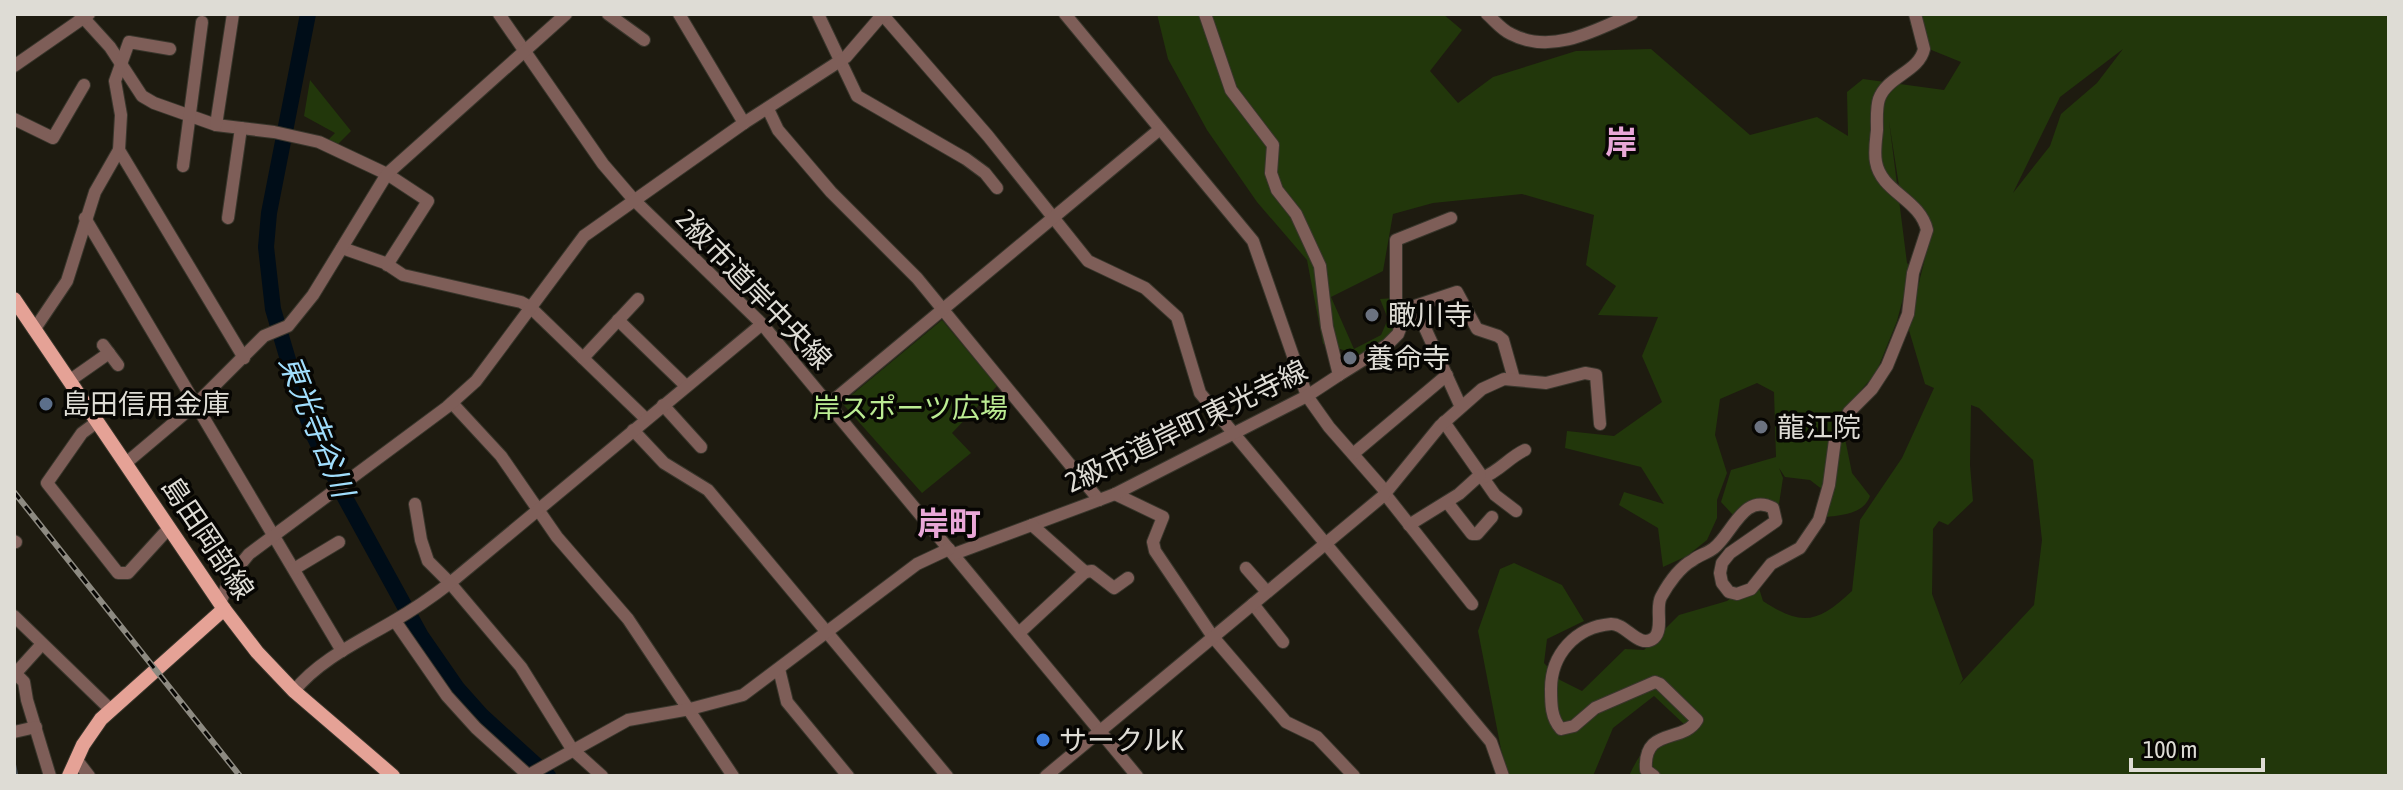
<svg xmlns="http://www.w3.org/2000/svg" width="2403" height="790" viewBox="0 0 2403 790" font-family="'Asap Condensed','Noto Sans JP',sans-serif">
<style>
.green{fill:#22370b;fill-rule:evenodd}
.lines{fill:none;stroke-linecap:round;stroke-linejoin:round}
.stream{stroke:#434b51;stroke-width:3}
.river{stroke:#000d18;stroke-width:16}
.minor-casing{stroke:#39362c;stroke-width:14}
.major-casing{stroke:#39362c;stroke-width:16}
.minor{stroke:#7e5e58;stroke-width:12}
.major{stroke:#e5a296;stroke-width:14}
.rail-casing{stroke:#8d8a81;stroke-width:6}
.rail{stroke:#070603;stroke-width:3;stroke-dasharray:9;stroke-linecap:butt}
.worship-dot{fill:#6b7280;stroke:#070603;stroke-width:3}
.service-dot{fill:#5c6f8a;stroke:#070603;stroke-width:3}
.shop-dot{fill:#3f7fe0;stroke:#070603;stroke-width:3}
.labels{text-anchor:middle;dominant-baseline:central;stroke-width:7;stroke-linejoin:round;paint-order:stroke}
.street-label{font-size:28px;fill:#dedcd5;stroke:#070603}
.poi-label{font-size:28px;fill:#dedcd5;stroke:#070603;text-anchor:start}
.park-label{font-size:28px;fill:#bcec93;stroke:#070603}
.water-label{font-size:30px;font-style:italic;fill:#a0ddfc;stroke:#070603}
.quarter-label{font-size:32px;font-weight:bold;fill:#e9a7d8;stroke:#070603}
</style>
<rect width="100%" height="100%" fill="#1e1b10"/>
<g class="green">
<path d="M1157,14H1443L1462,30L1430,71L1458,103L1493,77L1576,51L1651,49L1750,135L1817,117L1848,136L1847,92L1863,79L1944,90L1961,62L1924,47L1910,24L1913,14H2389V776H1629C1642,747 1655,737 1685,725L1654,696L1613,728L1593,776H1509L1501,749L1478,631L1500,569L1514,563L1562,585L1584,621L1547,639L1544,663L1560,680L1582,691L1625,649L1644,650L1679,615L1727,601L1756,579L1763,601C1802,627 1818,623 1852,591L1860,520L1902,458L1934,388L1925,384L1908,327L1931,234L1928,215L1899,186L1889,121L1907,263L1911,268L1897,321L1876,373L1840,414L1852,473L1870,496C1863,516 1838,515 1819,518L1823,490L1810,480L1785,477L1779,468L1783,478L1779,504L1762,499L1733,515L1721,502L1731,470L1776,457L1774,392L1757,383L1720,399L1715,435L1727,473L1717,500V518L1707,540L1687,556L1663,567L1658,528L1619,505L1624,492L1664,504L1641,467L1565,448L1567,431L1614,436L1662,402L1642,356L1658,317L1598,315L1616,286L1586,265L1594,215L1522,194L1433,203L1393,214L1383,271L1331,297L1354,349L1381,335L1388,319L1380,299L1394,298L1399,321L1389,341L1360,355L1323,344L1307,260L1257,202L1207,130L1168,59ZM2123,49L2097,83L2061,114L2050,146L2013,193L2060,97ZM1971,405L1979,408L2033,460L2042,540L2034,605L1959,685L1963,679L1932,594L1933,529L1939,521L1948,525L1973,501L1970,465Z"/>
<path d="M310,80L351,131L337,145L328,140L335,133L304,116Z"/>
<path d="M942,320L997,386L952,433L971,453L922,493L842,403Z"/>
</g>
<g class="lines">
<path class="stream" d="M14,762L17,776"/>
<path class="river" d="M308,14L269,213L266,247L273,309L294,380L314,436L343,494L421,636L457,688L482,716L548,776"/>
<defs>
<g id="minor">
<path d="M80,14L110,47L142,96L154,103L216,125L274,132L319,142L387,174L428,201L387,265"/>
<path d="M499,14L603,164L634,200L762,324L1137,776"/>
<path d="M608,14L644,40"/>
<path d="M679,14L744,123"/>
<path d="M818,14L857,96L966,159L985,173L997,188"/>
<path d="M882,14L988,136L1088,261L1145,288L1177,317L1200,393L1491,742L1503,776"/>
<path d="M1065,14L1253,241L1307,396L1329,427L1386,492"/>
<path d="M1487,14C1495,21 1502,30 1511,34C1551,55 1595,31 1632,14"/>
<path d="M14,66L89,14"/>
<path d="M768,109L778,130L831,192L917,278L1099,500"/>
<path d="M14,119L53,138L84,85"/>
<path d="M216,125L233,14"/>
<path d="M119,150L244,358"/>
<path d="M183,166L202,22"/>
<path d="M85,218L342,651"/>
<path d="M228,218L241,128"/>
<path d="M342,248L385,263L403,275L521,302L530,307L646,419"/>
<path d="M1415,306L1460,405"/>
<path d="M618,320L686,386"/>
<path d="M1403,321L1396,300V240L1451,218"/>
<path d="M34,330L67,281L95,192L119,150L121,115L115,81L129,42L170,49"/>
<path d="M103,345L118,365"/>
<path d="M583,358L638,299"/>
<path d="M1339,375L1387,345L1398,334L1406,313L1415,306L1457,292L1477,329L1498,336L1503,340L1514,379"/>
<path d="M69,381L109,353"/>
<path d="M452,403L501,456L557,537L628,619L733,776"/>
<path d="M830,403L1160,129"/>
<path d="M663,405L701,447"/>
<path d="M97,422L82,433L47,483L118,573H128L169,528"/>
<path d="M1444,422L1495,495L1516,511"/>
<path d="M633,430L664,463L708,490L947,776"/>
<path d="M1353,454L1447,375"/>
<path d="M126,463L196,404L264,336L288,326L313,295L387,174L566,14"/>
<path d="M1482,478C1500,471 1508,458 1525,450"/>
<path d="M1115,494L1163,517L1153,542L1155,551L1213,637L1286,722L1317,737L1354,776"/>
<path d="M1385,494L1472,604"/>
<path d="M1447,502L1472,534H1477L1492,517"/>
<path d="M415,504L421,540L428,561L450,583L521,667L572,749L602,776"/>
<path d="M1409,525L1459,494L1480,475"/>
<path d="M14,541L16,542"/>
<path d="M954,554L1115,494L1307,396L1339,375L1327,327L1320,266L1296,214L1277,190L1271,173L1273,145L1231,90L1205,14"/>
<path d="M1246,568L1267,592"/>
<path d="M294,569L339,542"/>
<path d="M1085,572L1092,571L1114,588L1128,578"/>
<path d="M220,603L231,576L249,554L447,407L476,381L584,236L744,123L846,57L883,14"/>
<path d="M1253,604L1283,642"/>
<path d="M14,616L111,710"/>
<path d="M395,621L447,696L476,728L529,776"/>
<path d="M1019,633L1085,572L1032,525"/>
<path d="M779,669L787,702L848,776"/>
<path d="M15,673L24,682L27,700L50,776"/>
<path d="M14,675L42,644"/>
<path d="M294,691C319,660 358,642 392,622C413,610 432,597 450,583L762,324"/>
<path d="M14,732L36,727"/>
<path d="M76,759L89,776"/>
<path d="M527,776L628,720L690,709L743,695L917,564L949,549"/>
<path d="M1046,776L1383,496L1440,426L1482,389L1504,379L1546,383L1585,373L1596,375L1600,424"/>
<path d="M1654,776L1646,770C1643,726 1683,744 1697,720L1660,684L1655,682L1595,708L1574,726L1561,729C1551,718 1551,704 1551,689C1551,655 1575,627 1611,624C1626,623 1639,650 1654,638C1664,629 1655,608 1661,597C1668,584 1680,567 1693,560C1699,555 1708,553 1714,548C1732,534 1744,492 1773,508L1776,521L1730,553L1722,563L1720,573L1722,583L1729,592L1737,594L1751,589L1771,564L1800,548L1819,520L1829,485L1835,440L1849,412L1872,389L1887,366L1908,314L1913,273L1927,230C1920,199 1881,192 1876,162C1874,152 1876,140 1877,130C1877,121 1876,108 1879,99C1887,76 1919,72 1924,49L1915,14"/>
</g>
<g id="major">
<path d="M14,299L224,609L257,652L294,691L393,776"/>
<path d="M69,776L83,745L101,719L224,609"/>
</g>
</defs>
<use href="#minor" class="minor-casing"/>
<use href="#major" class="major-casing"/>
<use href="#minor" class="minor"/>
<use href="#major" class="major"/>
<defs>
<path id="rail" d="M14,492L240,776"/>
</defs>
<use href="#rail" class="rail-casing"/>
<use href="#rail" class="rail"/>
</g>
<g class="worship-dot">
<circle cx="1372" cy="315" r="8"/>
<circle cx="1350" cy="358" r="8"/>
<circle cx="1761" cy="427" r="8"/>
</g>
<circle class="service-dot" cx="46" cy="404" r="8"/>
<circle class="shop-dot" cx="1043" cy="740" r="8"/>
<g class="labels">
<g class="street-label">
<text transform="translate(754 289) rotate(46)">2級市道岸中央線</text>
<text transform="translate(1186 426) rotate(-26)">2級市道岸町東光寺線</text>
<text transform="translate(208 538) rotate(56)">島田岡部線</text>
</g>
<g class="poi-label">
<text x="1388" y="315">瞰川寺</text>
<text x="1366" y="358">養命寺</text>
<text x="62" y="404">島田信用金庫</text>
<text x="1777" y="427">龍江院</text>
<text x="1059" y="740">サークルK</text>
</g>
<g class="park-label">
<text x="910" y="408">岸スポーツ広場</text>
</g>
<g class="water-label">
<text transform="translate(317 426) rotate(68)">東光寺谷川</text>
</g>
<g class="quarter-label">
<text x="1621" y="142">岸</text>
<text x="949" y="523">岸町</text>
</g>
</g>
<rect width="2403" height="790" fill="none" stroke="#dedcd5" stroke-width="32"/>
<path d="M2131 758v12h132v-12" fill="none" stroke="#dedcd5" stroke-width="4"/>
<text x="2143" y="758" font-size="24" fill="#dedcd5" stroke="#070603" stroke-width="6" paint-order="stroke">100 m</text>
</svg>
